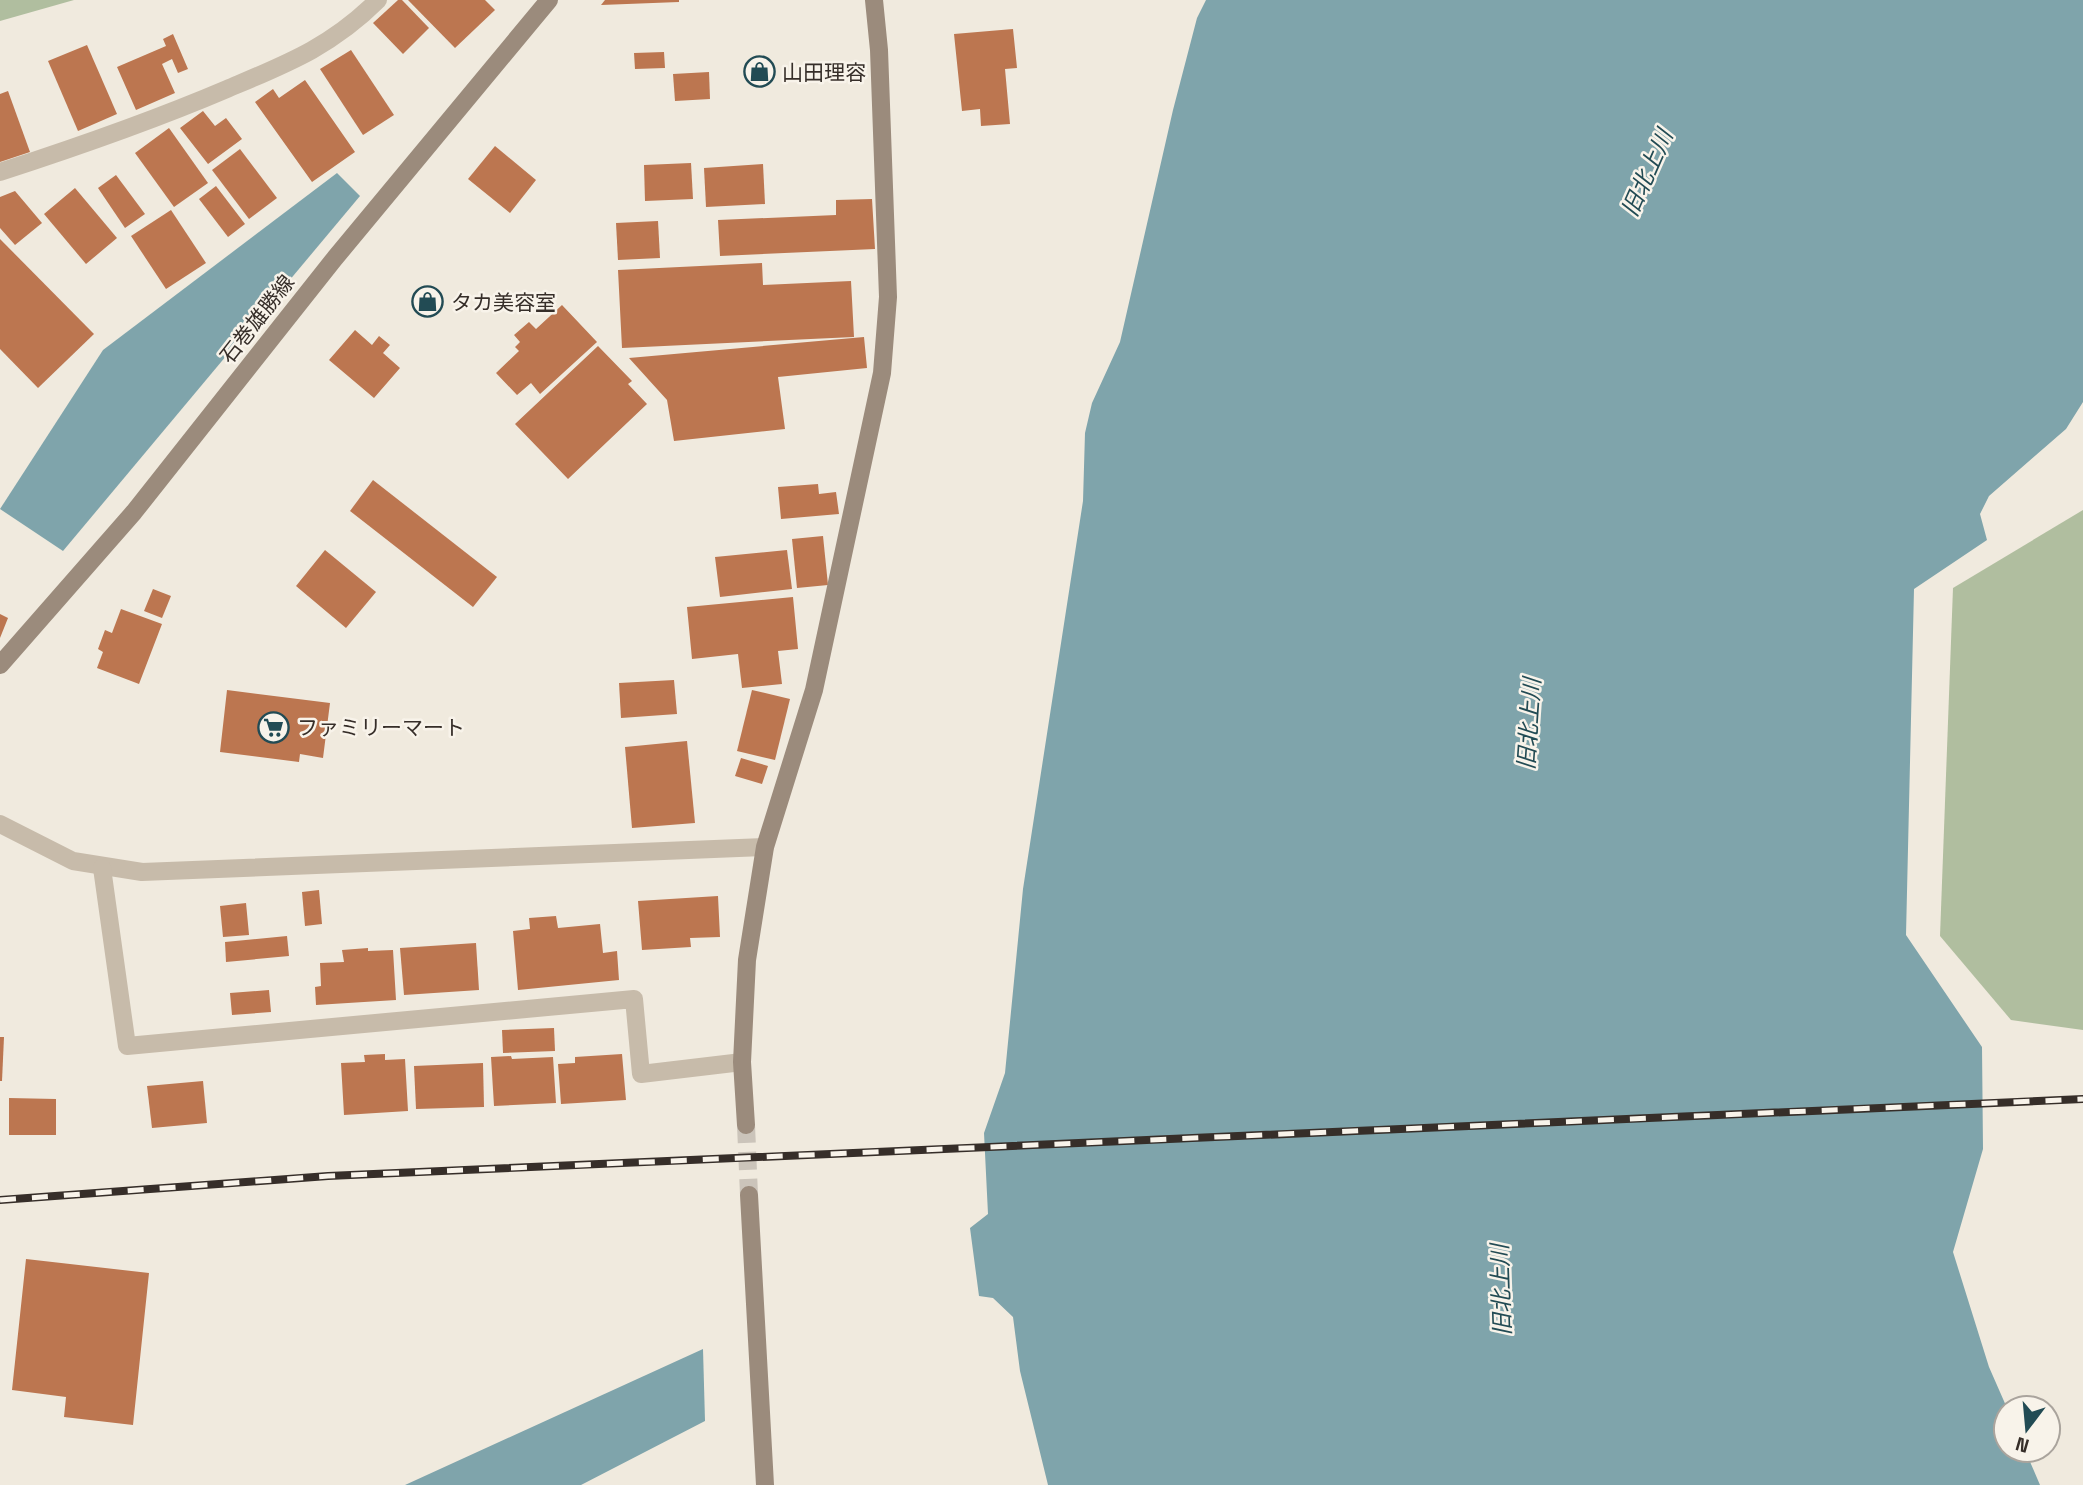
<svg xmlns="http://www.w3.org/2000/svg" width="2083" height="1485" viewBox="0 0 2083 1485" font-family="'Space Grotesk','Noto Sans JP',sans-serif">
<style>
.green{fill:#b0be9f}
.water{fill:#7fa4ab}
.building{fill:#bc7650}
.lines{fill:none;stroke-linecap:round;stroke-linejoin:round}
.secondary-tunnel{stroke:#cbc4ba;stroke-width:18;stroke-dasharray:18 9;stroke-linecap:butt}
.street{stroke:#c7bbaa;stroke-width:18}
.secondary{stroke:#9b8b7c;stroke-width:18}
.rail-casing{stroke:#362e29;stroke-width:8}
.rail{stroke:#f8f3ea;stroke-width:5;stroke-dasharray:16;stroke-linecap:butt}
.labels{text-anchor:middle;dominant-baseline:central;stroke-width:5;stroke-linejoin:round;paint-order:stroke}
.poi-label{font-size:21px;fill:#362e29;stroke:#f8f3ea;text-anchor:start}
.street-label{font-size:21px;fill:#362e29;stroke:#f8f3ea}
.water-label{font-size:23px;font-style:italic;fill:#224b54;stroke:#f8f3ea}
</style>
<rect width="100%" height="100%" fill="#f0eade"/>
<g class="green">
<path d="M0,0H74L0,21Z"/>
<path d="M2083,510V1030L2011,1020L1940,936L1953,588Z"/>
</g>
<g class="water">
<path d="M1206,0H2083V402L2066,429L1989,496L1980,514L1987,540L1914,589L1906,935L1982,1047L1983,1149L1953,1252L1989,1367L2007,1408L2006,1450H2025L2040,1485H1048L1020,1371L1013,1317L993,1298L979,1296L970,1228L988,1214L984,1133L1005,1073L1023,889L1083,501L1085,433L1092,403L1120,342L1173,110L1197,18Z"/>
<path d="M337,173L360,196L63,551L0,509L103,350Z"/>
<path d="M703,1349L705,1421L581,1485H405Z"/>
</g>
<g class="building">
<path d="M398,0H402L429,28L403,54L373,23Z"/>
<path d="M408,0H485L495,10L455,48Z"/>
<path d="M605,0H679V2L601,5Z"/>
<path d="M1013,29L1017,68L1005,69L1010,124L981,126L980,109L962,111L954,34Z"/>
<path d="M173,34L188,69L178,73L172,59L162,64L175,93L136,110L117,67L166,46L163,39Z"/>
<path d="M87,45L117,114L78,131L48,61Z"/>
<path d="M351,50L394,115L363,135L320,69Z"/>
<path d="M664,52L665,68L635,69L634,53Z"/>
<path d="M709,72L710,99L675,101L673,74Z"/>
<path d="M305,80L355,152L312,182L255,102L273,89L279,98Z"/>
<path d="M8,91L30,152L0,162V94Z"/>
<path d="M203,111L215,126L226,118L242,139L208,164L180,128Z"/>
<path d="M169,128L208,183L174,207L135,153Z"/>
<path d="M495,146L536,180L510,213L468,179Z"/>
<path d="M240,149L277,198L249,219L212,170Z"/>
<path d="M691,163L693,199L645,201L644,165Z"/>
<path d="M763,164L765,204L706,207L704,168Z"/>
<path d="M116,175L145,214L125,228L98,188Z"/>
<path d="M216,186L245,224L228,237L199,199Z"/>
<path d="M75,188L117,238L86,264L44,214Z"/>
<path d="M15,191L42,223L15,245L0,228V197Z"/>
<path d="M872,199L875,249L720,256L718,220L836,215V200Z"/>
<path d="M171,210L206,263L166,289L131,236Z"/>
<path d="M658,221L660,258L618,260L616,223Z"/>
<path d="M0,239L94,334L38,388L0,349Z"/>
<path d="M762,263L763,285L851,281L854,337L622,348L618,270Z"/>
<path d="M562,305L597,342L540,394L531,383L517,395L496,373L519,351L515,347L520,342L514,335L529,322L536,329Z"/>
<path d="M355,330L372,345L379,336L390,345L383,353L400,368L374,398L329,360Z"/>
<path d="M864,337L867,368L778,377L785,429L674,441L667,400L629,358Z"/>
<path d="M598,346L632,381L628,384L647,404L568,479L515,424Z"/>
<path d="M373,480L497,577L473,607L350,511Z"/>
<path d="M818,484L819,494L836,492L839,514L781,519L778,487Z"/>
<path d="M823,536L828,585L797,588L792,539Z"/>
<path d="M325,550L376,592L346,628L296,586Z"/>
<path d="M787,550L792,589L720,597L715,557Z"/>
<path d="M153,589L171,596L162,618L144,611Z"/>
<path d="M793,597L798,649L778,651L782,684L742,688L738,654L692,659L687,607Z"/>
<path d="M121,609L162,624L139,684L97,668L103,652L98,649L105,630L112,633Z"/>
<path d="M0,614L8,618L0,638Z"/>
<path d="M674,680L677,714L621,718L619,683Z"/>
<path d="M227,690L330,703L323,758L300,754L299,762L220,752Z"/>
<path d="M752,690L790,699L775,760L737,751Z"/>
<path d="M687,741L695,823L632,828L625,747Z"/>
<path d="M741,758L768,766L762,784L735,776Z"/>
<path d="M319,890L322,924L305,926L302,892Z"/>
<path d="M718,896L720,937L690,938L691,947L642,950L638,901Z"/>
<path d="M246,903L249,935L223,937L220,906Z"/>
<path d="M556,916L558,928L600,924L603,953L617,951L619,980L518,990L513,931L530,929L529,918Z"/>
<path d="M287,936L289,956L226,962L225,942Z"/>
<path d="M476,943L479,990L404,995L400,948Z"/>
<path d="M368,948V951L393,950L396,1000L316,1005L315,987L321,986L320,963L344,962L342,950Z"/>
<path d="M269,990L271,1012L232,1015L230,993Z"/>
<path d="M554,1028L555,1051L503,1053L502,1030Z"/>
<path d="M0,1037H4L2,1081H0Z"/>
<path d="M385,1054V1060L405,1059L408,1111L344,1115L341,1063L365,1062L364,1055Z"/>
<path d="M622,1054L626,1100L561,1104L558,1064L575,1063V1057Z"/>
<path d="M511,1056L512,1059L553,1057L556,1103L494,1106L491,1057Z"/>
<path d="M483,1063L484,1107L416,1109L414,1066Z"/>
<path d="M203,1081L207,1123L152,1128L147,1086Z"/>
<path d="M9,1098L56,1099V1135H9Z"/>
<path d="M26,1259L149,1273L133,1425L64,1417L66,1397L12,1390Z"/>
</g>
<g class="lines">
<path class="secondary-tunnel" d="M746,1125L749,1195"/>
<g class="street">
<path d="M0,172C77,147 152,121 227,89C286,64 331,47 378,0"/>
<path d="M0,824L73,861L142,872L765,847"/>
<path d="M102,868L127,1046L634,999L641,1074L742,1062"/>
</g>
<g class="secondary">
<path d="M0,665L134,512L335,258L549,0"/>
<path d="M746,1125L742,1062L747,960L765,847L814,690L882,373L888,297L879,50L874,0"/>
<path d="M749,1195L765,1485"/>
</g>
<defs>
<path id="rail" d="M0,1200L328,1176L2083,1099"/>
</defs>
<use href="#rail" class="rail-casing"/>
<use href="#rail" class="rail"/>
</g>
<defs>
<symbol id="shop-ring" viewBox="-11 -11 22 22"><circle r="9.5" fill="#f8f3ea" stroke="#224b54" stroke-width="1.5"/><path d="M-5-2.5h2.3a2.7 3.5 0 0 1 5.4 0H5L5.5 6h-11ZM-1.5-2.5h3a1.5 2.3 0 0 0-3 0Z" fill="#224b54"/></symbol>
<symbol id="supermarket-ring" viewBox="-11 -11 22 22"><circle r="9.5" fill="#f8f3ea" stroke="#224b54" stroke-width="1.5"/><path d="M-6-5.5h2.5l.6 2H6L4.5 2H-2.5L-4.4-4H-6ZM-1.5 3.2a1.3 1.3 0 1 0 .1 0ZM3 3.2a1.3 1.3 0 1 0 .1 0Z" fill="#224b54"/></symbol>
</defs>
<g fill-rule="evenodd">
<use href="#shop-ring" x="742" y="54" width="35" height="35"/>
<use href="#shop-ring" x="410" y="284" width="35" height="35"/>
<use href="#supermarket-ring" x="256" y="710" width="35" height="35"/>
</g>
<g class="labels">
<g class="poi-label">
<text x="782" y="72">山田理容</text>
<text x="451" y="302">タカ美容室</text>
<text x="297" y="727">ファミリーマート</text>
</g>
<g class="street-label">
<text transform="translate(257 319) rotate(-52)">石巻雄勝線</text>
</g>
<g class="water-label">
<text transform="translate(1647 173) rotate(-66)">旧北上川</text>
<text transform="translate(1529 724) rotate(-86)">旧北上川</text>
<text transform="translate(1501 1290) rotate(-92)">旧北上川</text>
</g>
</g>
<g transform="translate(2027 1429) rotate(196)"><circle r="33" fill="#f8f3ea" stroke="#aaa49d" stroke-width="2"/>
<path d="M0-5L12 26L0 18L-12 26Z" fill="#224b54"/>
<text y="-10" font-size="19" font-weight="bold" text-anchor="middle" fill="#362e29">N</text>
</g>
</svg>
